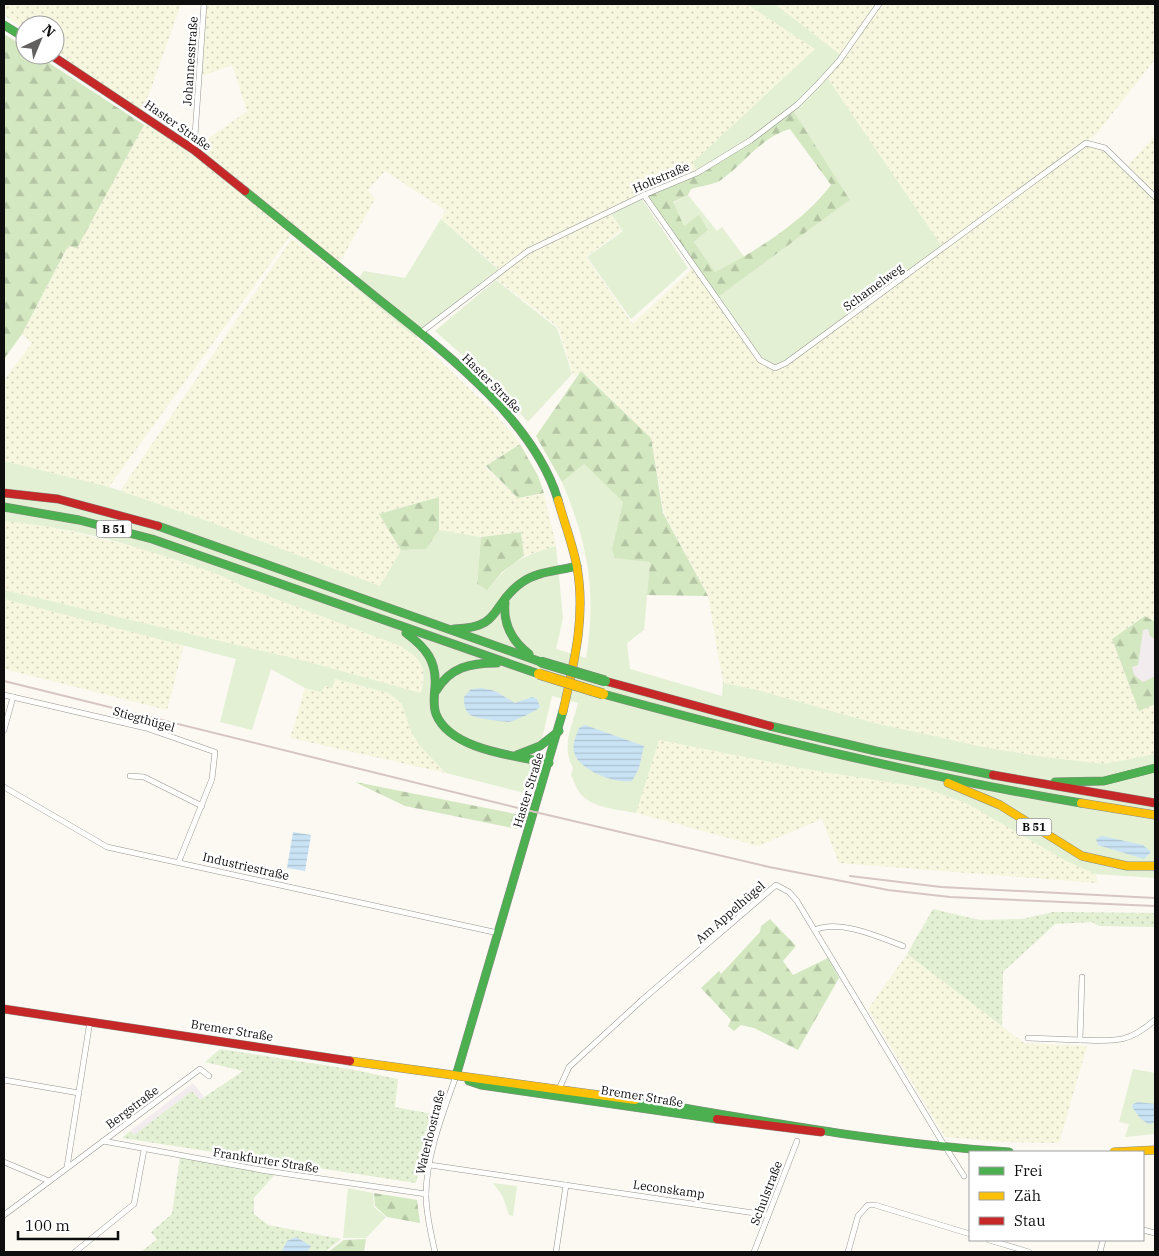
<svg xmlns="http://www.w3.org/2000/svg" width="1159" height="1256" viewBox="0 0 1159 1256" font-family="'IBM Plex Serif',serif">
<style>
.industrial{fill:#f3ecef}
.farmland{fill:url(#farmland-dots)}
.grass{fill:#e3f0d3}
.forest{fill:url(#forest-firs);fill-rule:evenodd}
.park{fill:url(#park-dots)}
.water{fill:url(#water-rules)}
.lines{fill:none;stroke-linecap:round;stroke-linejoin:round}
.street-casing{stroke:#959491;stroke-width:6}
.fast-casing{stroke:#8b8a87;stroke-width:9}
.slow-casing{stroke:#8b8a87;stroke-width:9}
.jam-casing{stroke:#8b8a87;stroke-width:9}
.street{stroke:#fefefd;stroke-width:5}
.fast{stroke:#4caf50;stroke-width:8}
.slow{stroke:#ffc107;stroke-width:8}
.jam{stroke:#c62828;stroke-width:8}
.rail{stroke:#d7c5c4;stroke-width:2}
.fast-bridge-casing{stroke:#82817e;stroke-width:11;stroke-linecap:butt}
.slow-bridge-casing{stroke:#82817e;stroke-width:11;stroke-linecap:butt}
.fast-bridge{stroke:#4caf50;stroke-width:10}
.slow-bridge{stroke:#ffc107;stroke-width:10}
.labels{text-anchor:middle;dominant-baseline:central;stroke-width:5;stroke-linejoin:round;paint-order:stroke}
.shield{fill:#fff;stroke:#565656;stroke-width:1}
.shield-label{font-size:11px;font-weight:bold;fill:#0e0e0e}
.street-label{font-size:12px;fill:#0e0e0e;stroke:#fff}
</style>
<defs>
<pattern id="farmland-dots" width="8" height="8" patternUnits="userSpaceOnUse" patternTransform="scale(1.25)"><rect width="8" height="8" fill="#f7f6df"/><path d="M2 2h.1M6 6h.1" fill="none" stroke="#d3d2be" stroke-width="1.8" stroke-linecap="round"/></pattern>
<pattern id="forest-firs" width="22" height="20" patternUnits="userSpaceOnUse" patternTransform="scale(1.25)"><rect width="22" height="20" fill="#d3e7c0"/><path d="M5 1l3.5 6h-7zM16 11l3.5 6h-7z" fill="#b4c5a4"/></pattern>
<pattern id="park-dots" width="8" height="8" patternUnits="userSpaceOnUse" patternTransform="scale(1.25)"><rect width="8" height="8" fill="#e3f0d3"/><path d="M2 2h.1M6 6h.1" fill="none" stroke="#c2cdb4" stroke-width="1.8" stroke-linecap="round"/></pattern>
<pattern id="water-rules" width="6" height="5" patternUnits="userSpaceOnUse" patternTransform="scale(1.25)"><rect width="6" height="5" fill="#c9e3f4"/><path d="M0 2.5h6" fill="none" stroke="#abc2d0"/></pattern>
</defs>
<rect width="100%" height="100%" fill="#fbf9f2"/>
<g class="industrial">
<path d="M1155,622V704L1139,711L1112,639Z"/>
<path d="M193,1083L204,1097L200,1100L192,1091L134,1135L130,1131Z"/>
</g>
<g class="farmland">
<path d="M4,4H181L142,114L64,64L67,58L55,50V25H25V30L4,15Z"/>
<path d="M204,4H747L815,49L693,162L697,173L609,212L622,230L586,257L632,323L630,326L693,268L943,248L826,76L842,56L775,4H1154L1155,59L1099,131L1086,143L1105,148L1126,168L1155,135V622L1145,616L1112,639L1139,710L1155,704V754L1104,764L1044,757L983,747L870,722L758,690L723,683L708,596L664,513L651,438L582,371L574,377L558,327L492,276L500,270L441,219L445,210L385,171L368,190L375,199L335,271L291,235L109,487L4,461V380L32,343L22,334L69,245L77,247L148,118L194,149L247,111L232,65L199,77Z"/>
<path d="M292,238L413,335L491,409L520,443L485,467L518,498L544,494L556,546L524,556L521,532L481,537L439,530L438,497L379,514L401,550L380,586L210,522L120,491Z"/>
<path d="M4,521L35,523L144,549L229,578L244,587L398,645L416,656L424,671L421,693L305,661L4,590Z"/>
<path d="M4,599L184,645L167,710L4,669Z"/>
<path d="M334,679L389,693L402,704L409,727L446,773L290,738L305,688L321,692L325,686L332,687Z"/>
<path d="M659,740L800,768L925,788L968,804L1068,862L1096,874L1097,883L839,863L822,819L758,846L636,813Z"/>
<path d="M907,954L1024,1043L1087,1046L1059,1143L1002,1142L945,1137L868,1009Z"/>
</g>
<g class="grass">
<path d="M747,4H775L842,56L826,76L943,248L775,368L760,360L715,299L850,200L792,110L750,140L697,173L693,162L815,49Z"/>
<path d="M688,195L717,231L722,227L745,258L715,272L694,242L708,230L699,216L684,226L673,203Z"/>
<path d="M642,199L688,268L631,319L587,257L623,231L611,214Z"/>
<path d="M441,219L500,271L416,338L353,286L364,271L405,278Z"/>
<path d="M496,280L557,328L572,374L528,422L488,378L435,331Z"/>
<path d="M4,461L109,487L210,522L380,586L401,550L426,549L439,530L481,537L477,584L487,590C511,562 520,557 556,546L563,618L556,649L586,658C597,592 588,544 562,482L584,464L623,502L612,549L650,562L644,630L627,643L630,669L722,696L723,683L758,690L870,722L983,747L1044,757L1104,764L1155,754V878L1096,874L1068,862L968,804L925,788L800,768L659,740L636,813C621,810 598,808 586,799C578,794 575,783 571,775L573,768C561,745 572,727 578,703L552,696L529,794L446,773L419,745L409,727L402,704L389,693L335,679L332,688L325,686L321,692L305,688L271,669L252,730L220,722L236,659L4,599V590L305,661L421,693C428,666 421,658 398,645L244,587C224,575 202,569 180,561C123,542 64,526 4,521Z"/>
<path d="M1133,1069L1155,1073V1134L1125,1137L1129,1124L1119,1122Z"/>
<path d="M493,1183L517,1186L513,1216L509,1215L503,1197Z"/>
<path d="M348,1188L373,1193L374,1207L386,1217L366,1238H343Z"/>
</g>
<g class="forest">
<path d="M4,34L25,47V55H37L144,125L77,248L68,246L22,334L4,359Z"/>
<path d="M792,109L850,200L715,299L644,195L697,173L750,140ZM790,129L831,185C804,221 755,252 715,272L694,242L708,230L699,215L684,226L673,202L688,195L691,189C700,186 713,185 721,180C745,163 760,138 790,129Z"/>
<path d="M581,371L651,438L663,513L708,596L647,595L650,562L615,558L612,549L623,502L584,464L562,482L536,436Z"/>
<path d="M520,444L538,476L544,493L518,498L486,466Z"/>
<path d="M439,497V530L426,549L401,550L379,514Z"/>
<path d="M521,532L524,556L502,572L487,590L477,584L481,537Z"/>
<path d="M1145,616L1155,622V639L1150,636L1148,629L1143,630L1138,665L1132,667L1134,675L1143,682L1155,676V704L1139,711L1112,639Z"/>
<path d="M355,782L521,815L517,829L405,806Z"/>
<path d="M770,919L796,946L783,961L793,975L828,958L839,978L798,1050L754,1028L741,1025L734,1031L728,1026L731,1020L701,988L719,971L721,974L760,932L761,926Z"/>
<path d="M374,1193L417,1200L420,1223L387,1217L375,1206Z"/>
<path d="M366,1239L364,1252H328L344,1240Z"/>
</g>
<g class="park">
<path d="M933,909L980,920L1022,919L1053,912L1155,913V927L1099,926L1092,922L1055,924L1003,972L1002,1026L907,954Z"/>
<path d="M220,1049L349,1069L398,1079L395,1107L433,1114L416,1183L122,1138L130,1131L134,1135L192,1091L200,1100L243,1071L205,1062Z"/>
<path d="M180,1156L277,1172L254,1198V1214L268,1225L341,1239L325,1252H141L157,1239L151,1232L172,1214Z"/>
</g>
<g class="water">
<path d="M482,688L495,691L515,703L532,697L537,699L540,707C537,711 514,721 509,722C503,722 475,718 470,715C464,710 464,703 464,697L471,689Z"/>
<path d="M585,725L644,746L639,768L632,781C615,784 578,770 574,752C572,744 576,736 579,728Z"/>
<path d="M293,832L311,835L305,871L287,868Z"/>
<path d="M1102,836L1143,845L1151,852L1144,859L1098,845L1096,839Z"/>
<path d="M1138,1102L1155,1104V1123L1148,1124L1140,1118L1132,1107L1133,1104Z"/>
<path d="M296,1237L311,1246L307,1252L282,1251L287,1241Z"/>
</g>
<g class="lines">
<defs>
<g id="street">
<path d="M194,150L204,4"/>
<path d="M644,195L760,360L775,368L786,363L1086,143L1105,148L1155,197"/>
<path d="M420,333L528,251L644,195L697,173L751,140L797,105L817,85L839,61L879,4"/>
<path d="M4,695L146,728L215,752L212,779L179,861"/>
<path d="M4,730L13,697"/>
<path d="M130,776L144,777L202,806"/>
<path d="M4,787L107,847L498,933"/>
<path d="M815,930C840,919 879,937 903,946"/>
<path d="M1082,977L1080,1040C1115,1041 1127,1044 1155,1020"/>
<path d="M1028,1038L1080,1040"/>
<path d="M4,1080L79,1093"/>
<path d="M559,1089L569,1067L642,1000L776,885L789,892L797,901L941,1140L964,1176"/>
<path d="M103,1141L267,1171L426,1194"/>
<path d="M4,1162L49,1181"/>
<path d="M430,1165L768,1215"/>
<path d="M67,1167L90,1021"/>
<path d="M4,1215L200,1069L209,1076"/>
<path d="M1143,1230L1155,1233"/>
<path d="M989,1240L1029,1252"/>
<path d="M75,1252L134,1204L144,1150"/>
<path d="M435,1252C431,1234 426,1214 426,1195C426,1156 443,1113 456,1076"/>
<path d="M556,1252L566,1185"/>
<path d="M754,1252L797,1141"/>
<path d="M848,1252L858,1216L868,1205H875L970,1234"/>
<path d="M1100,1252L1103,1240"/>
</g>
<g id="fast">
<path d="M4,25L25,38"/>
<path d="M245,191C288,226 330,260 372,294C438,347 533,417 558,500"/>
<path d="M4,507L79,520L152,539L539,674"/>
<path d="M158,526L541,662"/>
<path d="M505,603C503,625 512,641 529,654"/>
<path d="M454,629C503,628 490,605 521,583C537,571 559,571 577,566"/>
<path d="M406,633C426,648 437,661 435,687C434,696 433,706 436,714C450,750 516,756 549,763"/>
<path d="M436,691C450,667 470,663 497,663"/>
<path d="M603,694C761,737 919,776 1081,803"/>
<path d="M770,726L876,751L993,775"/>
<path d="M517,755L540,746L559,731"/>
<path d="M1055,782L1104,781L1155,768"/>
<path d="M456,1076L563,711"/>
<path d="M469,1081L481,1085L717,1119"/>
<path d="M635,1100C759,1120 883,1144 1009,1152"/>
</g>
<g id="slow">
<path d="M558,500C564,522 573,545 577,567C586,617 574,663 563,711"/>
<path d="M948,783L1000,805L1082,856L1127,866H1155"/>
<path d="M1081,803L1155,815"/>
<path d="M350,1061L635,1100"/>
<path d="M1114,1152L1155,1150"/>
</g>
<g id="jam">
<path d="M51,55L194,150L245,191"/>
<path d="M4,493L58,499L158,526"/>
<path d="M605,681L770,726"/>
<path d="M993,775L1155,803"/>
<path d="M4,1009L350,1061"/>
<path d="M717,1119L821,1132"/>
</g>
</defs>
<use href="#street" class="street-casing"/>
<use href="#fast" class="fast-casing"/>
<use href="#slow" class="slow-casing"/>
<use href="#jam" class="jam-casing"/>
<use href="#street" class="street"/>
<use href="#fast" class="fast"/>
<use href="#slow" class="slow"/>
<use href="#jam" class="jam"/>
<g class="rail">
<path d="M4,681L518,808L769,867L888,890L950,897L1155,906"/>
<path d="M850,876L941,887L1155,898"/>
</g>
<defs>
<path id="fast-bridge" d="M541,662L605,681"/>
<path id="slow-bridge" d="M539,674L603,694"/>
</defs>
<use href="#fast-bridge" class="fast-bridge-casing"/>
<use href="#slow-bridge" class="slow-bridge-casing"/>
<use href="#fast-bridge" class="fast-bridge"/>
<use href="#slow-bridge" class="slow-bridge"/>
</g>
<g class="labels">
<g class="shield">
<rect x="96.5" y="520.5" width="35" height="17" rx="4"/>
<rect x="1016.5" y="818.5" width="35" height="17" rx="4"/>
</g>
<g class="shield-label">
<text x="114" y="529">B 51</text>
<text x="1034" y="827">B 51</text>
</g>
<g class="street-label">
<text transform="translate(190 61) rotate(-86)">Johannesstraße</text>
<text transform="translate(178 125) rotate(35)">Haster Straße</text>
<text transform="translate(661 177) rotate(-23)">Holtstraße</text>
<text transform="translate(873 287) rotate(-36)">Schamelweg</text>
<text transform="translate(492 383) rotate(45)">Haster Straße</text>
<text transform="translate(144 719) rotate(16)">Stiegthügel</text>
<text transform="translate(528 790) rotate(-73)">Haster Straße</text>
<text transform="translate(246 866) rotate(13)">Industriestraße</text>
<text transform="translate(730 912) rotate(-41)">Am Appelhügel</text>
<text transform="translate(232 1030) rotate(9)">Bremer Straße</text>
<text transform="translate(642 1096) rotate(9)">Bremer Straße</text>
<text transform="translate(132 1107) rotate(-37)">Bergstraße</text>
<text transform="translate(430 1132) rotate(-76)">Waterloostraße</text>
<text transform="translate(266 1160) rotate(9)">Frankfurter Straße</text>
<text transform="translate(669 1189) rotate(8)">Leconskamp</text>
<text transform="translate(766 1193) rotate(-69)">Schulstraße</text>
</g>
</g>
<rect width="1159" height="1256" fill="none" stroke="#0e0e0e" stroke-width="10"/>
<rect x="969" y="1151" width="175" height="90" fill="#ffffff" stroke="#9f9f9f"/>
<rect x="979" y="1167" width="25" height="8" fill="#4caf50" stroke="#9f9f9f"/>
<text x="1014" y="1176" font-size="15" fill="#0e0e0e">Frei</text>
<rect x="979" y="1192" width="25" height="8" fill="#ffc107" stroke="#9f9f9f"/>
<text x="1014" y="1201" font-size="15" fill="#0e0e0e">Zäh</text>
<rect x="979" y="1217" width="25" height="8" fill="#c62828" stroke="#9f9f9f"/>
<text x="1014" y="1226" font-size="15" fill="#0e0e0e">Stau</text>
<g transform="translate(40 40) rotate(44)"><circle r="24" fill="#ffffff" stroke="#9f9f9f"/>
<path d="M0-4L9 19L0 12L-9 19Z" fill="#61605e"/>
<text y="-8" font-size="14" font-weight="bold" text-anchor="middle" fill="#0e0e0e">N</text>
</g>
<path d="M18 1231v8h100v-8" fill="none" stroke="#0e0e0e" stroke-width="2.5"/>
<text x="25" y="1231" font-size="15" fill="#0e0e0e" stroke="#ffffff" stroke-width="4" paint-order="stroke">100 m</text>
</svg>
